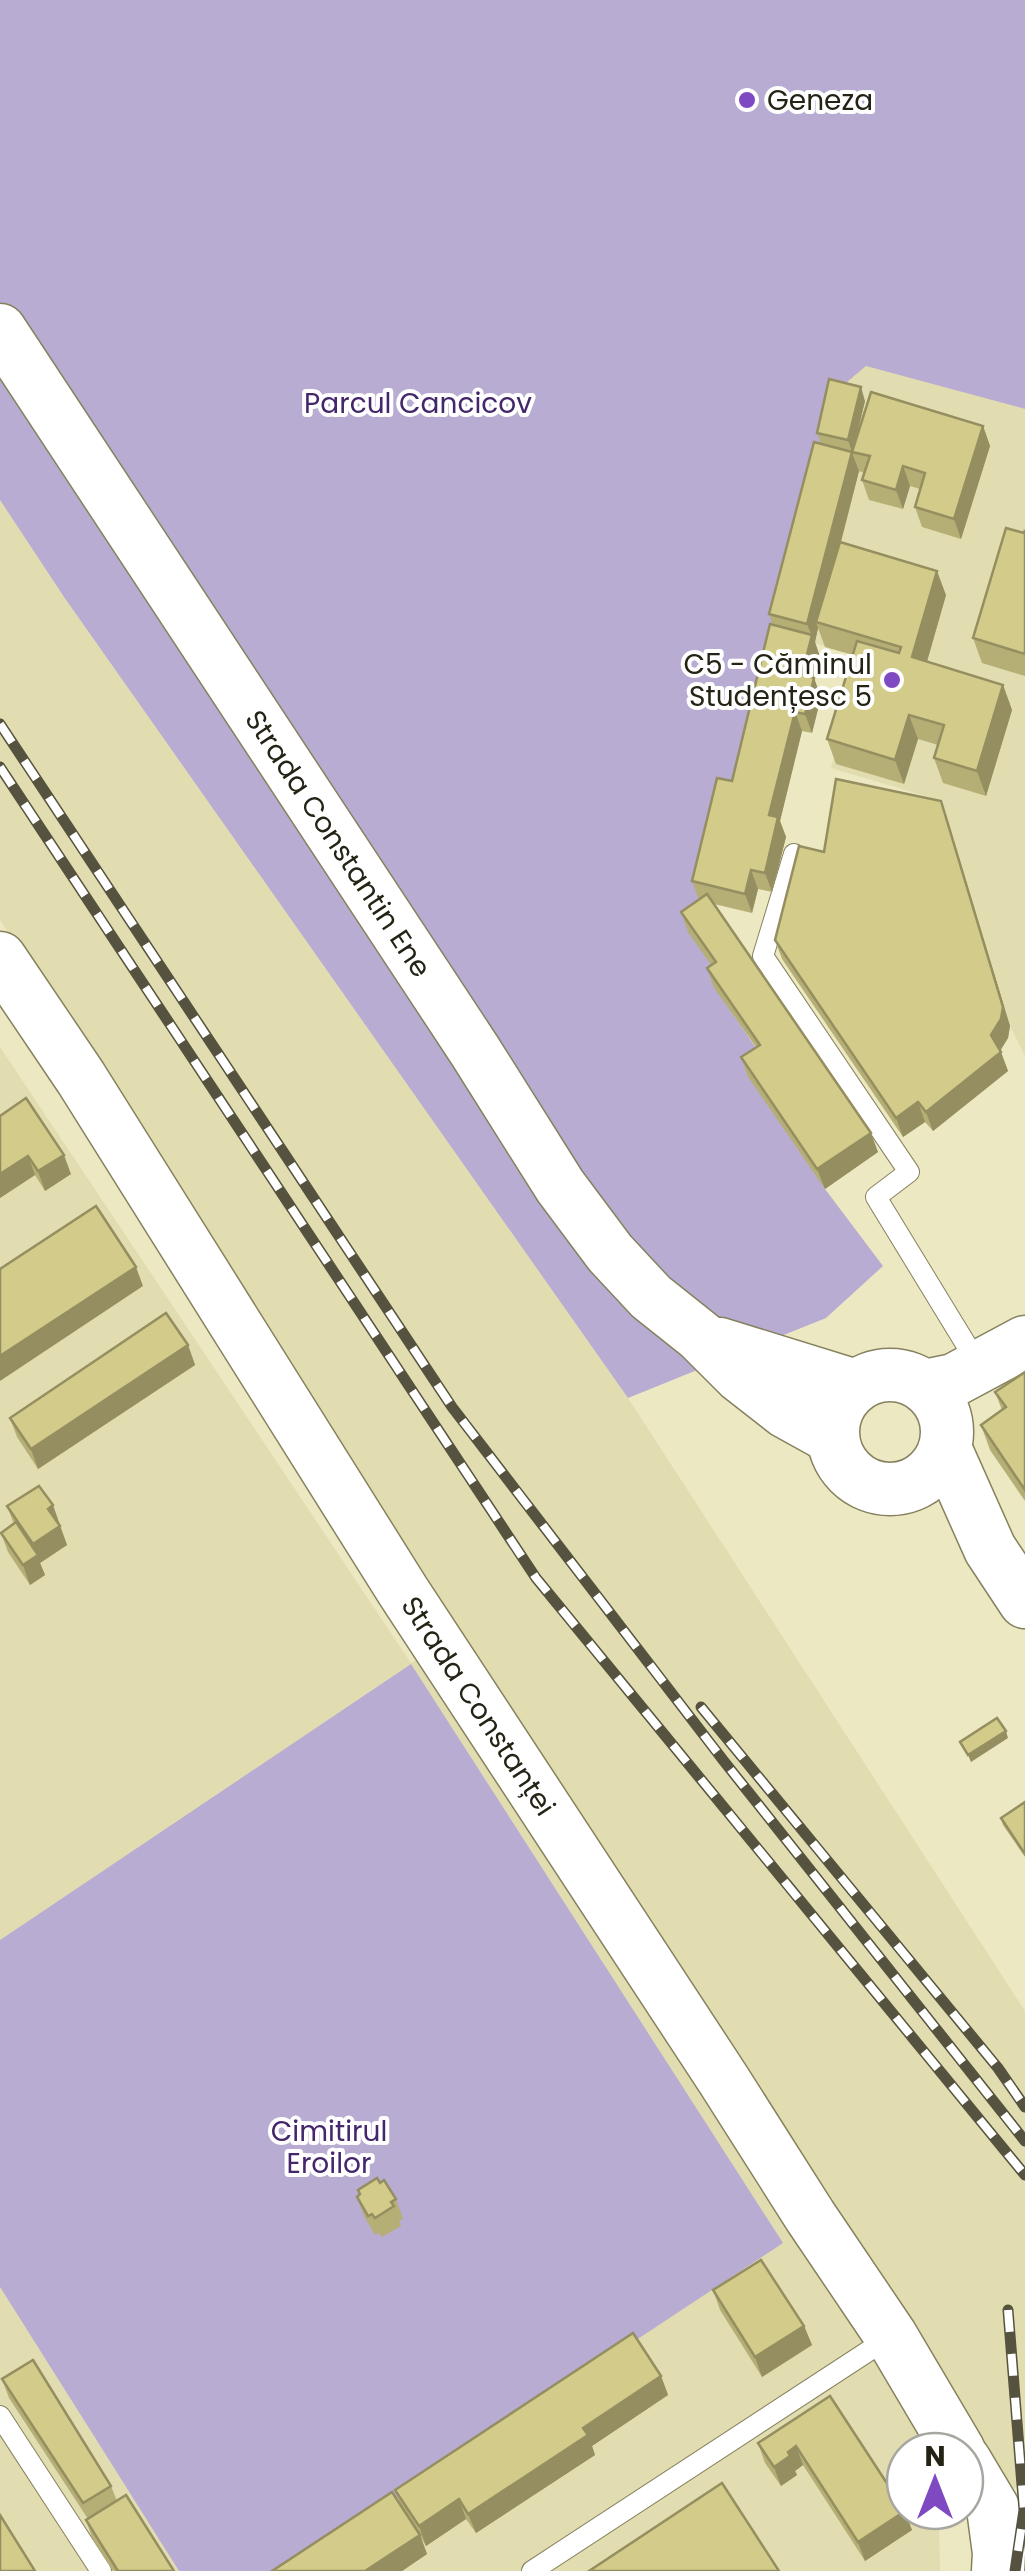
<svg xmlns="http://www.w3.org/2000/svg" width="1025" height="2571" viewBox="0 0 1025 2571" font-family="Poppins,sans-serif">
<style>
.built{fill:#e2ddb0}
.green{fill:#b9acd3}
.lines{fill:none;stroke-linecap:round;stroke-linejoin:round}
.lane-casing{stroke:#86825f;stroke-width:22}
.secondary-casing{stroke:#86825f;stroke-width:55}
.lane{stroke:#fff;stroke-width:20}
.secondary{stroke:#fff;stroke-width:52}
.rail-casing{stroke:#55533f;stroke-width:11}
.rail{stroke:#fff;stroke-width:8;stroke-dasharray:22;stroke-linecap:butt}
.wall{fill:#b5af76}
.shaded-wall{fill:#948e60}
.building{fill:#d3cb89;stroke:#948e60;stroke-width:2.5}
.poi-dot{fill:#7e49c1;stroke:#fff;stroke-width:4}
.labels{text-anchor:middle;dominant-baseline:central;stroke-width:8;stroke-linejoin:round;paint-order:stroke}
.poi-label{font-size:28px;fill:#242315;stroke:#fff;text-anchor:start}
.park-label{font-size:28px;fill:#44266b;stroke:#fff}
.street-label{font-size:28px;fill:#242315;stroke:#fff}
</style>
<rect width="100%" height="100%" fill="#ece8c2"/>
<g class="built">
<path d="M866,365L1025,409V1056L1010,1026L942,801L831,768L863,658L814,643L834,393Z"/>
<path d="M0,500L64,597L628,1398L1025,2011V2484L965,2507V2451H905V2511H954L939,2517L940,2571H287L411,1664L0,1940V1047L411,1663L457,1635L0,920Z"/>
<path d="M0,2287L179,2571H0Z"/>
</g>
<g class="green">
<path d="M0,0H1025V409L866,366L834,393L776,633L699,900L723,982L715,988L767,1064L825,1189L883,1266L826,1318L628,1398L64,597L0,500Z"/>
<path d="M411,1664L783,2243L287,2571H179L0,2287V1940Z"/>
</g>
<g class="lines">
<defs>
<g id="lane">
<path d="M794,854L763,956L909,1172L876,1197L978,1364"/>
<path d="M0,2416L101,2571"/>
<path d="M532,2571L890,2337"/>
</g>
<g id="secondary">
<path id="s1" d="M0,330L475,1051L560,1186L610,1253L651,1297L700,1336L740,1376L786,1412L833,1438"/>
<path id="s2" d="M0,958L81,1078L403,1591L723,2079L810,2216L891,2336L959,2451"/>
<path d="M720,1344L856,1386"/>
<circle cx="890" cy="1432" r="57"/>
<path d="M925,1386L954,1380L1025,1342"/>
<path d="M945,1448L990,1549L1025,1602"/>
<path d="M965,2461L993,2508L999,2553L998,2571"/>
</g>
</defs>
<use href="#lane" class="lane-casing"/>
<use href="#secondary" class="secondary-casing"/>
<use href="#lane" class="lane"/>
<use href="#secondary" class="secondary"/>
<defs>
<g id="rail">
<path d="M0,724L452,1407L723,1760L1025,2141"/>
<path d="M0,767L536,1578L1025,2175"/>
<path d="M701,1707L998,2068L1025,2107"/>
<path d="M1008,2310L1024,2510L1015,2571"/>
</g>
</defs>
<use href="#rail" class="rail-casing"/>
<use href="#rail" class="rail"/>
</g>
<g class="wall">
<path d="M865,401L856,440L983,426L990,446L961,539L922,527L915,507L920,489L910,486L903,509L869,500L862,480L864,473L859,471L841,542L946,595L927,662L1003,685L1012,710L986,796L943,783L934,758L938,745L918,739L904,784L836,764L827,739L853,655L825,647L818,628L815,642L819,654L813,677L821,697L812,733L802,731L780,821L786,837L772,892L758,889L752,913L714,904L878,1152L825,1189L748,1077L741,1057L756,1047L714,988L707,968L711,965L688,932L681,912L699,900L692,881L732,781L773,625L769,614L821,444L817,433Z"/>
<path d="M1025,530V676L982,663L973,638Z"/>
<path d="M948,821L1010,1026L1008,1038L1000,1051L1008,1071L933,1131L925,1122L903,1137L782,959L775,940L824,852Z"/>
<path d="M0,1116L71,1174L45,1191L35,1175L0,1198Z"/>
<path d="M188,1345L195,1365L38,1469L17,1437L10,1418Z"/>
<path d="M1025,1372V1501L990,1450L981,1425L1002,1410L995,1392Z"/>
<path d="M7,1506L60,1525L67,1545L40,1563L45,1575L30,1585L8,1552L1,1533L14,1524Z"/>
<path d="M1025,1802V1857L1003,1825L1001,1818Z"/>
<path d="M380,2183L396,2199L403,2219L399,2221L401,2226L382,2237L379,2233L375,2235L364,2216L357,2197L360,2195L358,2190Z"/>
<path d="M713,2290L804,2326L812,2345L762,2377L720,2310Z"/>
<path d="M661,2376L668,2395L592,2446L595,2455L476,2533L466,2519L426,2546L421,2538L427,2554L402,2571H272L401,2507L395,2490Z"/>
<path d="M2,2379L111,2486L117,2501L174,2571H113L93,2540L86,2520L88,2519L9,2398Z"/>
<path d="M830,2396L912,2530L865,2561L803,2465L795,2471L797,2475L781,2486L765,2463L758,2443Z"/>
</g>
<g class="shaded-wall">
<path d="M861,387L865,401L852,453L859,471L820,623L816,622L818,628L815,642L819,654L809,694L802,674L812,636L807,624L852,452L848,440Z"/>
<path d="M983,426L990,446L961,539L954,519Z"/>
<path d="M903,466L910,486L903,509L896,490Z"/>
<path d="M937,571L946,595L921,682L912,657Z"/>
<path d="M814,678L821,697L812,733L805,714Z"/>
<path d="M1003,685L1012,710L986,796L977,771Z"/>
<path d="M795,712L802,731L780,821L786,837L772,892L765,873L769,815Z"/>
<path d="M909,715L918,739L904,784L895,760Z"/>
<path d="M941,801L1010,1026L1008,1038L998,1054L1001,1052L1008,1071L933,1131L926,1112L991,1035Z"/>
<path d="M751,870L758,889L752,913L745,894Z"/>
<path d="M918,1102L925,1122L903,1137L896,1118Z"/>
<path d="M871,1133L878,1152L825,1189L817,1169Z"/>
<path d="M64,1155L71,1174L45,1191L38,1171Z"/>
<path d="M28,1156L35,1175L0,1198V1174Z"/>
<path d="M136,1267L143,1286L0,1381V1356Z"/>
<path d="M188,1345L195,1365L38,1469L31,1449Z"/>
<path d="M53,1505L60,1525L48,1509Z"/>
<path d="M60,1526L67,1545L40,1563L45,1575L30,1585L23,1565L37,1555L33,1544Z"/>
<path d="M1006,1731L1008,1738L971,1762L968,1755Z"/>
<path d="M804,2326L812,2345L762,2377L755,2357Z"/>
<path d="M661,2376L668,2395L592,2446L595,2455L476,2533L468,2514L583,2428Z"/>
<path d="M796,2446L803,2465L795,2471L797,2475L781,2486L774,2467L788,2452Z"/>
<path d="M459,2499L466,2519L426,2546L419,2526Z"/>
<path d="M905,2511L912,2530L865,2561L858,2542Z"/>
<path d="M420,2535L427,2554L402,2571H365Z"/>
</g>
<g class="building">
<path d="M829,379L861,387L848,440L817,433Z"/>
<path d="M871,392L983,426L954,519L915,507L925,473L903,466L896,490L862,480L870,456L852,452Z"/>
<path d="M814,442L852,452L807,624L769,614Z"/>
<path d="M1006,528L1024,533L1025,530V654L973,638Z"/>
<path d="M840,542L937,571L912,657L1003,685L977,771L934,758L944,725L909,715L895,760L827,739L857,641L899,653L901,647L816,622Z"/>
<path d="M770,624L812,635L802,674L814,678L805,714L795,712L769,815L778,817L765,873L751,870L745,894L692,881L717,778L732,781Z"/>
<path d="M836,779L941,801L1003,1007L1001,1019L991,1035L1001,1052L926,1112L918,1102L896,1118L775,940L799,846L824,852Z"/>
<path d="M707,894L871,1133L817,1169L741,1057L760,1045L707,968L716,962L681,912Z"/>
<path d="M26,1098L64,1155L38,1171L28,1156L0,1174V1116Z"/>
<path d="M96,1206L136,1267L0,1356V1269Z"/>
<path d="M166,1313L188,1345L31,1449L10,1418Z"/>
<path d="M1025,1372V1490L981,1425L1006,1407L995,1392Z"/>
<path d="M39,1486L53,1505L48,1509L60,1526L33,1544L7,1506Z"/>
<path d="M16,1522L38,1555L23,1565L1,1533Z"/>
<path d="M997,1718L1006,1731L968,1755L960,1742Z"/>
<path d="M1025,1802V1854L1001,1818Z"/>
<path d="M377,2178L380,2183L384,2180L396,2199L391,2202L394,2206L375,2218L372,2214L368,2216L357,2197L360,2194L358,2190Z"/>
<path d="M761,2260L804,2326L755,2357L713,2290Z"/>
<path d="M633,2333L661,2376L583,2428L588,2435L468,2514L459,2499L419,2526L395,2490Z"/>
<path d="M33,2360L111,2486L83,2503L2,2379Z"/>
<path d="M830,2396L905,2511L858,2542L796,2446L788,2452L790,2456L774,2467L758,2443Z"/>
<path d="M722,2483L779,2571H589Z"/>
<path d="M392,2492L420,2535L365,2571H272Z"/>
<path d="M126,2495L174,2571H118L86,2520Z"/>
<path d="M0,2515L35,2571H0Z"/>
</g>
<g class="poi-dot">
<circle cx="747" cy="100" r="10"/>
<circle cx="892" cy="680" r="10"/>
</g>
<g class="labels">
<g class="poi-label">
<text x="767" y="100">Geneza</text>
<text x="872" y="664" text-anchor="end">C5 - Căminul<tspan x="872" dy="32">Studențesc 5</tspan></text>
</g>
<g class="park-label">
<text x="418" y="403">Parcul Cancicov</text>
<text x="329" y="2131">Cimitirul<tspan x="329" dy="32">Eroilor</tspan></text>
</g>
<g class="street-label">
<text stroke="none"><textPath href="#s1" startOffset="615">Strada Constantin Ene</textPath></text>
<text stroke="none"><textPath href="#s2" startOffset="888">Strada Constanței</textPath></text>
</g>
</g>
<g transform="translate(935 2481)"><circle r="48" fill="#ffffff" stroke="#a7a7a1" stroke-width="2.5"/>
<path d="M0-8L18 38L0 25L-18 38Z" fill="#7e49c1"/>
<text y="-15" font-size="28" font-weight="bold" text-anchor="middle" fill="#242315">N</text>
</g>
</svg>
